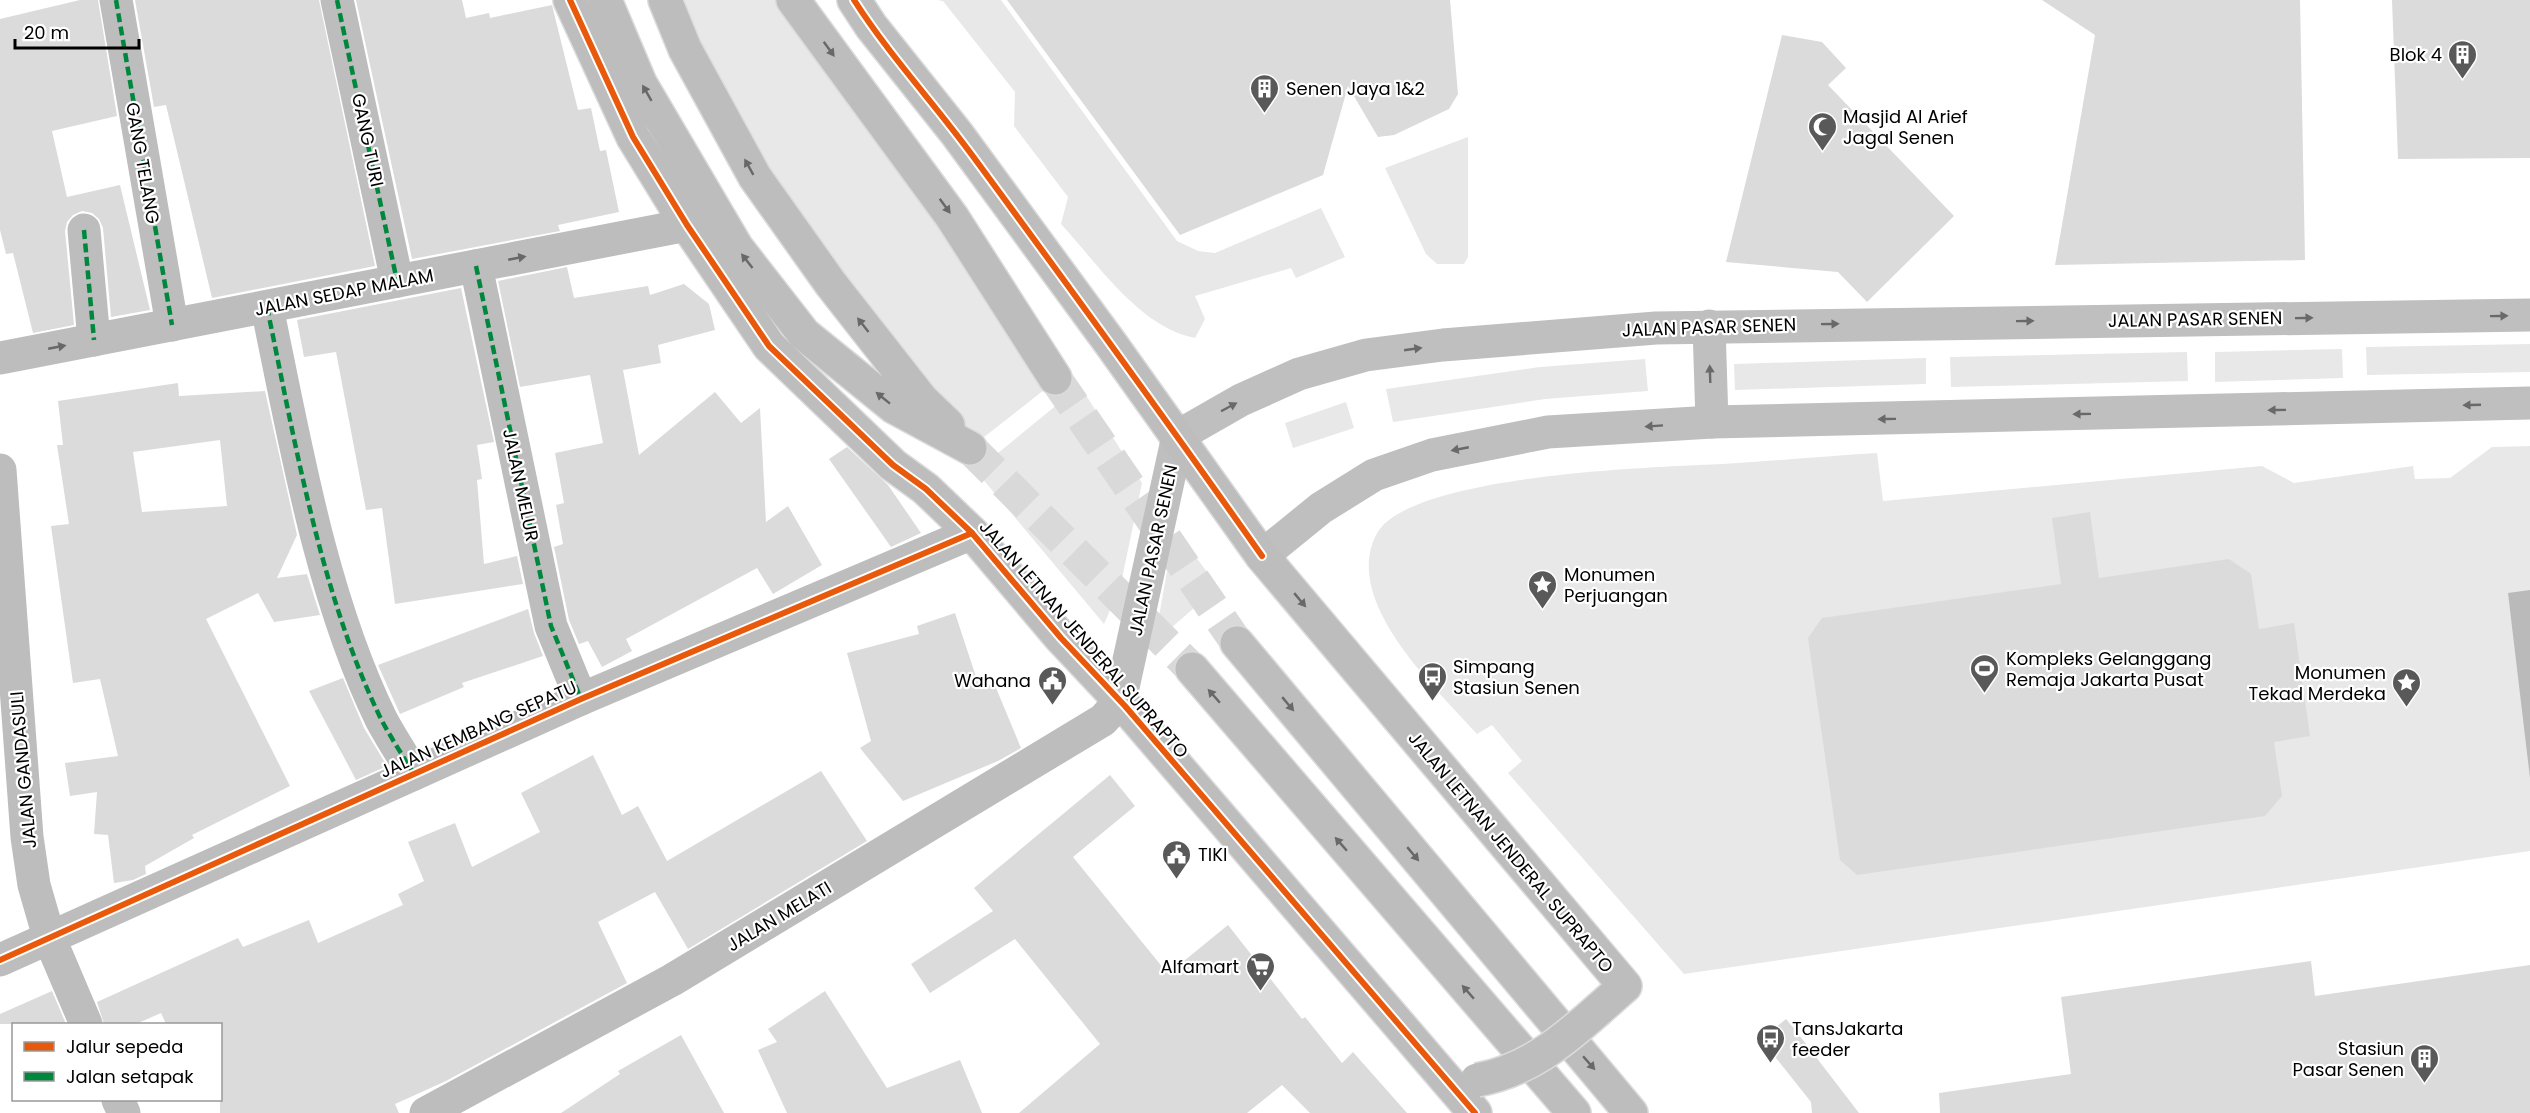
<svg xmlns="http://www.w3.org/2000/svg" width="2530" height="1113" viewBox="0 0 2530 1113" font-family="Poppins,sans-serif">
<style>
.green{fill:#e8e8e8}
.water{fill:#bababa}
.building{fill:#dbdbdb;fill-rule:evenodd}
.lines{fill:none;stroke-linecap:round;stroke-linejoin:round}
.primary-tunnel{stroke:#d9d9d9;stroke-width:33;stroke-dasharray:33 16;stroke-linecap:butt}
.primary-casing{stroke:#dbdbdb;stroke-width:36}
.minor{stroke:#bdbdbd;stroke-width:33}
.tertiary{stroke:#bdbdbd;stroke-width:33}
.secondary{stroke:#bfbfbf;stroke-width:33}
.primary{stroke:#bdbdbd;stroke-width:33}
.primary-bridge-casing{stroke:#dbdbdb;stroke-width:36;stroke-linecap:butt}
.primary-bridge{stroke:#bdbdbd;stroke-width:33}
.quiet{stroke:#00873e;stroke-width:4.5;stroke-dasharray:9 4.5;stroke-linecap:butt}
.cycleway-casing{stroke:#fff;stroke-width:10}
.cycleway{stroke:#e8590c;stroke-width:6}
.oneway{fill:#686868}
.oneway2{fill:#696969}
.labels{text-anchor:middle;dominant-baseline:central;stroke-width:4.5;stroke-linejoin:round;paint-order:stroke}
.poi-label{font-size:18px;fill:#000;stroke:#fff;text-anchor:start}
.street-label{font-size:18px;fill:#000;stroke:#fff}
</style>
<rect width="100%" height="100%" fill="#fff"/>
<g class="green">
<path d="M667,0H777L913,189L1044,390L970,448L831,284Z"/>
<path d="M937,0H1001L1177,241L1198,251L1215,253L1321,208L1345,257L1296,278L1291,268L1195,296L1205,319L1195,338C1139,327 1098,264 1061,224L1068,197L1014,126L1015,92L943,1Z"/>
<path d="M1468,137V257L1464,264H1437L1426,254L1385,168Z"/>
<path d="M2530,344V372L2367,375L2366,347Z"/>
<path d="M2342,349L2343,378L2215,382V352Z"/>
<path d="M2187,352L2188,381L1951,387L1950,357Z"/>
<path d="M1926,358V384L1735,390L1734,364Z"/>
<path d="M1645,359L1648,391L1545,399L1393,422L1386,389L1540,367Z"/>
<path d="M1080,386L1142,483L1120,588L1104,624L976,471Z"/>
<path d="M1346,402L1354,428L1293,448L1285,423Z"/>
<path d="M2530,446V851L1684,974L1508,773L1522,761L1492,725L1477,734C1437,689 1342,603 1376,535C1406,474 1658,467 1723,464C1774,461 1826,456 1877,453L1883,501L2262,466L2294,483L2413,466L2415,479L2450,478L2492,447Z"/>
<path d="M1184,541L1218,587L1163,635L1158,622L1170,554Z"/>
</g>
<path class="water" d="M2530,590V778L2508,593Z"/>
<g class="building">
<path d="M80,0H98L117,116L52,131L67,197L120,185L150,310L111,317L103,228L99,219L92,213L82,211L73,215L67,222L65,231L74,325L33,333L13,253L6,254L0,230V19Z"/>
<path d="M135,0H319L375,266L212,298L166,105L154,107Z"/>
<path d="M356,0H462L466,18L489,13L490,18L552,5L578,110L591,108L600,151L606,150L619,212L558,225L560,231L412,259Z"/>
<path d="M1007,0H1450L1458,94L1449,109L1394,135L1378,137L1348,86L1323,175L1180,235Z"/>
<path d="M2042,0H2300L2305,260L2055,265L2095,35Z"/>
<path d="M2392,0H2530V158L2398,159Z"/>
<path d="M1782,35L1822,42L1846,68L1828,85L1954,216L1867,302L1838,272L1726,262Z"/>
<path d="M567,267L574,298L648,286L650,295L684,284L709,304L715,330L658,345L661,363L623,370L639,455L715,392L741,423L760,408L766,522L788,506L822,565L773,594L757,568L626,639L632,651L602,667L588,641L579,644L569,620L554,547L563,544L556,505L564,503L555,453L603,443L590,375L520,387L498,281Z"/>
<path d="M461,288L494,442L477,445L482,479L477,480L484,564L517,556L523,584L395,604L382,508L366,510L336,352L304,357L297,320Z"/>
<path d="M178,383L179,396L265,391L297,535L277,578L307,574L320,615L274,622L258,593L206,619L290,786L192,835L194,838L145,866L146,874L133,880L114,883L108,835L94,834L97,792L70,796L65,763L118,756L100,679L73,683L51,526L69,524L57,445H63L58,401ZM220,440L227,506L142,512L133,452Z"/>
<path d="M847,447L888,485L921,533L891,547L829,459Z"/>
<path d="M2090,512L2099,578L2229,559L2251,574L2259,629L2294,623L2310,736L2274,742L2282,796L2265,816L1857,875L1840,860L1808,638L1822,618L2061,584L2052,518Z"/>
<path d="M528,609L534,633L543,656L462,683L464,687L400,714L378,665Z"/>
<path d="M955,613L980,689L994,683L1021,748L998,761L903,801L860,748L871,741L847,653L919,634L917,626Z"/>
<path d="M343,678L364,728L387,766L356,780L309,691Z"/>
<path d="M593,755L622,815L638,806L667,861L821,771L867,841L688,949L655,892L598,922L627,983L446,1081L395,1104L399,1113H220V1024H166L161,1013L136,1024H104L97,1002L238,938L243,947L309,920L318,943L403,905L398,894L424,881L408,842L455,823L472,867L540,832L521,793Z"/>
<path d="M1110,775L1135,806L1073,857L1168,974L1228,925L1302,1019L1305,1017L1342,1063L1353,1052L1407,1113H1310L1282,1085L1247,1113H1019L1100,1044L1015,939L930,993L911,964L993,911L974,888Z"/>
<path d="M2311,961L2315,996L2530,965V1113H1940L1939,1093L2071,1074L2061,997Z"/>
<path d="M52,991L66,1024H0V1014Z"/>
<path d="M825,991L887,1088L960,1060L982,1113H787L758,1050L777,1042L768,1029Z"/>
<path d="M1786,1019L1796,1031L1859,1113H1812L1811,1102L1761,1039Z"/>
<path d="M681,1035L724,1113H561L620,1074L618,1071Z"/>
</g>
<g class="lines">
<g class="primary-tunnel">
<path d="M1055,378L1237,643"/>
<path d="M970,448L1192,669"/>
</g>
<defs>
<g id="primary">
<path d="M570,0L633,137L687,225L769,346L893,465L926,489L972,533L1061,638L1125,706L1475,1113"/>
<path d="M605,0L640,83L737,248L804,334L894,407L970,448"/>
<path d="M665,0L685,49L755,177L831,284L922,400L948,425"/>
<path d="M793,0L952,217L1055,378"/>
<path d="M854,0L871,26L957,134L1111,344L1262,556L1625,986L1599,1009"/>
<path d="M1237,643L1631,1113"/>
<path d="M1192,669L1574,1113"/>
</g>
</defs>
<use href="#primary" class="primary-casing"/>
<g class="minor">
<path d="M116,0L172,325"/>
<path d="M337,0L397,281"/>
<path d="M84,230L94,340"/>
<path d="M476,266L551,626L581,699"/>
<path d="M267,307C295,442 321,596 381,719C391,738 403,756 414,774"/>
<path d="M0,358L687,225"/>
<path d="M0,470L27,837L34,885L49,937L86,1024"/>
<path d="M118,1100L124,1113"/>
<path d="M426,1113L672,980L1103,720L1120,701"/>
</g>
<path class="tertiary" d="M0,960L581,699L972,533"/>
<g class="secondary">
<path d="M1709,326L1712,422"/>
<path d="M1262,556L1321,508L1374,475L1432,455L1548,432L1712,422L2530,403"/>
<path d="M1120,701L1178,436L1241,400L1299,374L1366,355L1443,345L1656,328L2530,315"/>
</g>
<use href="#primary" class="primary"/>
<defs>
<path id="primary-bridge" d="M1477,1080C1527,1071 1562,1042 1599,1009"/>
</defs>
<use href="#primary-bridge" class="primary-bridge-casing"/>
<use href="#primary-bridge" class="primary-bridge"/>
<g class="quiet">
<path d="M116,0L172,325"/>
<path d="M337,0L397,281"/>
<path d="M84,230L94,340"/>
<path d="M476,266L551,626L581,699"/>
<path d="M267,307C295,442 321,596 381,719C391,738 403,756 414,774"/>
</g>
<defs>
<g id="cycleway">
<path d="M570,0L633,137L687,225L769,346L893,465L926,489L972,533L1061,638L1125,706L1475,1113"/>
<path d="M854,0C889,55 934,103 972,155C1070,288 1167,421 1262,556"/>
<path d="M0,960L581,699L972,533"/>
</g>
</defs>
<use href="#cycleway" class="cycleway-casing"/>
<use href="#cycleway" class="cycleway"/>
</g>
<defs><path id="oneway-solid" d="M-6-.8H1V-3.2L6.5 0L1 3.2V.8H-6Z" transform="scale(1.5)"/></defs>
<g class="oneway">
<use href="#oneway-solid" transform="translate(829 49) rotate(54)"/>
<use href="#oneway-solid" transform="translate(647 93) rotate(-120)"/>
<use href="#oneway-solid" transform="translate(749 167) rotate(-119)"/>
<use href="#oneway-solid" transform="translate(945 206) rotate(54)"/>
<use href="#oneway-solid" transform="translate(517 258) rotate(-11)"/>
<use href="#oneway-solid" transform="translate(747 261) rotate(-128)"/>
<use href="#oneway-solid" transform="translate(863 325) rotate(-128)"/>
<use href="#oneway-solid" transform="translate(57 347) rotate(-11)"/>
<use href="#oneway-solid" transform="translate(883 398) rotate(-141)"/>
<use href="#oneway-solid" transform="translate(1300 600) rotate(50)"/>
<use href="#oneway-solid" transform="translate(1214 696) rotate(-131)"/>
<use href="#oneway-solid" transform="translate(1288 704) rotate(50)"/>
<use href="#oneway-solid" transform="translate(1341 844) rotate(-131)"/>
<use href="#oneway-solid" transform="translate(1413 854) rotate(50)"/>
<use href="#oneway-solid" transform="translate(1468 992) rotate(-131)"/>
<use href="#oneway-solid" transform="translate(1589 1063) rotate(49)"/>
</g>
<g class="oneway2">
<use href="#oneway-solid" transform="translate(2499 316) rotate(-1)"/>
<use href="#oneway-solid" transform="translate(2304 318) rotate(-1)"/>
<use href="#oneway-solid" transform="translate(2025 321) rotate(-1)"/>
<use href="#oneway-solid" transform="translate(1830 324) rotate(-1)"/>
<use href="#oneway-solid" transform="translate(1413 349) rotate(-8)"/>
<use href="#oneway-solid" transform="translate(1710 374) rotate(-92)"/>
<use href="#oneway-solid" transform="translate(2472 405) rotate(178)"/>
<use href="#oneway-solid" transform="translate(1229 407) rotate(-28)"/>
<use href="#oneway-solid" transform="translate(2277 410) rotate(179)"/>
<use href="#oneway-solid" transform="translate(2082 414) rotate(179)"/>
<use href="#oneway-solid" transform="translate(1887 419) rotate(179)"/>
<use href="#oneway-solid" transform="translate(1654 426) rotate(176)"/>
<use href="#oneway-solid" transform="translate(1460 449) rotate(169)"/>
</g>
<defs>
<symbol id="building-pin" viewBox="-11 -11 22 30"><path d="M0 17L-7.5 6A9.5 9.5 0 1 1 7.5 6Z" fill="#595959" stroke="#fff"/><path d="M-4-6H4V6H1V3H-1V6H-4ZM-2.5-4.3h1.7v1.8h-1.7ZM.8-4.3h1.7v1.8H.8ZM-2.5-1h1.7V.8h-1.7ZM.8-1h1.7V.8H.8Z" fill="#fff"/></symbol>
<symbol id="mosque-pin" viewBox="-11 -11 22 30"><path d="M0 17L-7.5 6A9.5 9.5 0 1 1 7.5 6Z" fill="#595959" stroke="#fff"/><path d="M3.5-4.9A6 6 0 1 0 3.5 4.9A5 5 0 1 1 3.5-4.9Z" fill="#fff"/></symbol>
<symbol id="sight-pin" viewBox="-11 -11 22 30"><path d="M0 17L-7.5 6A9.5 9.5 0 1 1 7.5 6Z" fill="#595959" stroke="#fff"/><path d="M0-6L1.8-2.2L6-1.7L2.9 1.2L3.7 5.4L0 3.3L-3.7 5.4L-2.9 1.2L-6-1.7L-1.8-2.2Z" fill="#fff"/></symbol>
<symbol id="stadium-pin" viewBox="-11 -11 22 30"><path d="M0 17L-7.5 6A9.5 9.5 0 1 1 7.5 6Z" fill="#595959" stroke="#fff"/><path d="M0-5a6.5 5 0 1 0 0 10a6.5 5 0 1 0 0-10ZM-3.5-1.8h7v3.6h-7Z" fill="#fff"/></symbol>
<symbol id="bus-pin" viewBox="-11 -11 22 30"><path d="M0 17L-7.5 6A9.5 9.5 0 1 1 7.5 6Z" fill="#595959" stroke="#fff"/><path d="M-5-6H5V4H4V6H2V4H-2V6H-4V4H-5ZM-3.5-4V0h7V-4ZM-3.5 1.2v1.5H-2V1.2ZM2 1.2v1.5H3.5V1.2Z" fill="#fff"/></symbol>
<symbol id="civic-pin" viewBox="-11 -11 22 30"><path d="M0 17L-7.5 6A9.5 9.5 0 1 1 7.5 6Z" fill="#595959" stroke="#fff"/><path d="M-.6-6.5H3V-4.5H.6V-3L4-1V1h2V6H-6V1h2V-1L-.6-3ZM-1.2 2.5V6h2.4V2.5Z" fill="#fff"/></symbol>
<symbol id="supermarket-pin" viewBox="-11 -11 22 30"><path d="M0 17L-7.5 6A9.5 9.5 0 1 1 7.5 6Z" fill="#595959" stroke="#fff"/><path d="M-6-5.5h2.5l.6 2H6L4.5 2H-2.5L-4.4-4H-6ZM-1.5 3.2a1.3 1.3 0 1 0 .1 0ZM3 3.2a1.3 1.3 0 1 0 .1 0Z" fill="#fff"/></symbol>
</defs>
<g fill-rule="evenodd">
<use href="#building-pin" x="2446" y="38" width="33" height="45"/>
<use href="#building-pin" x="1248" y="72" width="33" height="45"/>
<use href="#mosque-pin" x="1806" y="110" width="33" height="45"/>
<use href="#sight-pin" x="1526" y="568" width="33" height="45"/>
<use href="#stadium-pin" x="1968" y="652" width="33" height="45"/>
<use href="#bus-pin" x="1416" y="660" width="33" height="45"/>
<use href="#civic-pin" x="1036" y="664" width="33" height="45"/>
<use href="#sight-pin" x="2390" y="666" width="33" height="45"/>
<use href="#civic-pin" x="1160" y="838" width="33" height="45"/>
<use href="#supermarket-pin" x="1244" y="950" width="33" height="45"/>
<use href="#bus-pin" x="1754" y="1022" width="33" height="45"/>
<use href="#building-pin" x="2408" y="1042" width="33" height="45"/>
</g>
<g class="labels">
<g class="poi-label">
<text x="2442" y="54" text-anchor="end">Blok 4</text>
<text x="1286" y="88">Senen Jaya 1&amp;2</text>
<text x="1843" y="116">Masjid Al Arief<tspan x="1843" dy="21">Jagal Senen</tspan></text>
<text x="1564" y="574">Monumen<tspan x="1564" dy="21">Perjuangan</tspan></text>
<text x="2006" y="658">Kompleks Gelanggang<tspan x="2006" dy="21">Remaja Jakarta Pusat</tspan></text>
<text x="1453" y="666">Simpang<tspan x="1453" dy="21">Stasiun Senen</tspan></text>
<text x="2386" y="672" text-anchor="end">Monumen<tspan x="2386" dy="21">Tekad Merdeka</tspan></text>
<text x="1031" y="680" text-anchor="end">Wahana</text>
<text x="1198" y="854">TIKI</text>
<text x="1239" y="966" text-anchor="end">Alfamart</text>
<text x="1792" y="1028">TansJakarta<tspan x="1792" dy="21">feeder</tspan></text>
<text x="2404" y="1048" text-anchor="end">Stasiun<tspan x="2404" dy="21">Pasar Senen</tspan></text>
</g>
<g class="street-label">
<text transform="translate(368 140) rotate(78)">GANG TURI</text>
<text transform="translate(143 163) rotate(80)">GANG TELANG</text>
<text transform="translate(344 292) rotate(-11)">JALAN SEDAP MALAM</text>
<text transform="translate(2195 319) rotate(-1)">JALAN PASAR SENEN</text>
<text transform="translate(1709 327) rotate(-2)">JALAN PASAR SENEN</text>
<text transform="translate(521 485) rotate(78)">JALAN MELUR</text>
<text transform="translate(1153 550) rotate(-78)">JALAN PASAR SENEN</text>
<text transform="translate(1084 639) rotate(49)">JALAN LETNAN JENDERAL SUPRAPTO</text>
<text transform="translate(478 729) rotate(-24)">JALAN KEMBANG SEPATU</text>
<text transform="translate(23 770) rotate(-95)">JALAN GANDASULI</text>
<text transform="translate(1511 852) rotate(50)">JALAN LETNAN JENDERAL SUPRAPTO</text>
<text transform="translate(779 916) rotate(-31)">JALAN MELATI</text>
</g>
</g>
<rect x="12" y="1023" width="210" height="78" fill="#ffffff" stroke="#999999" stroke-width="1.5"/>
<rect x="24" y="1042" width="30" height="9" fill="#e8590c" stroke="#999999" stroke-width="1.5"/>
<text x="66" y="1053" font-size="18" fill="#000000">Jalur sepeda</text>
<rect x="24" y="1072" width="30" height="9" fill="#00873e" stroke="#999999" stroke-width="1.5"/>
<text x="66" y="1083" font-size="18" fill="#000000">Jalan setapak</text>
<path d="M15 39v9h124v-9" fill="none" stroke="#000000" stroke-width="3"/>
<text x="24" y="39" font-size="18" fill="#000000" stroke="#ffffff" stroke-width="4.5" paint-order="stroke">20 m</text>
</svg>
